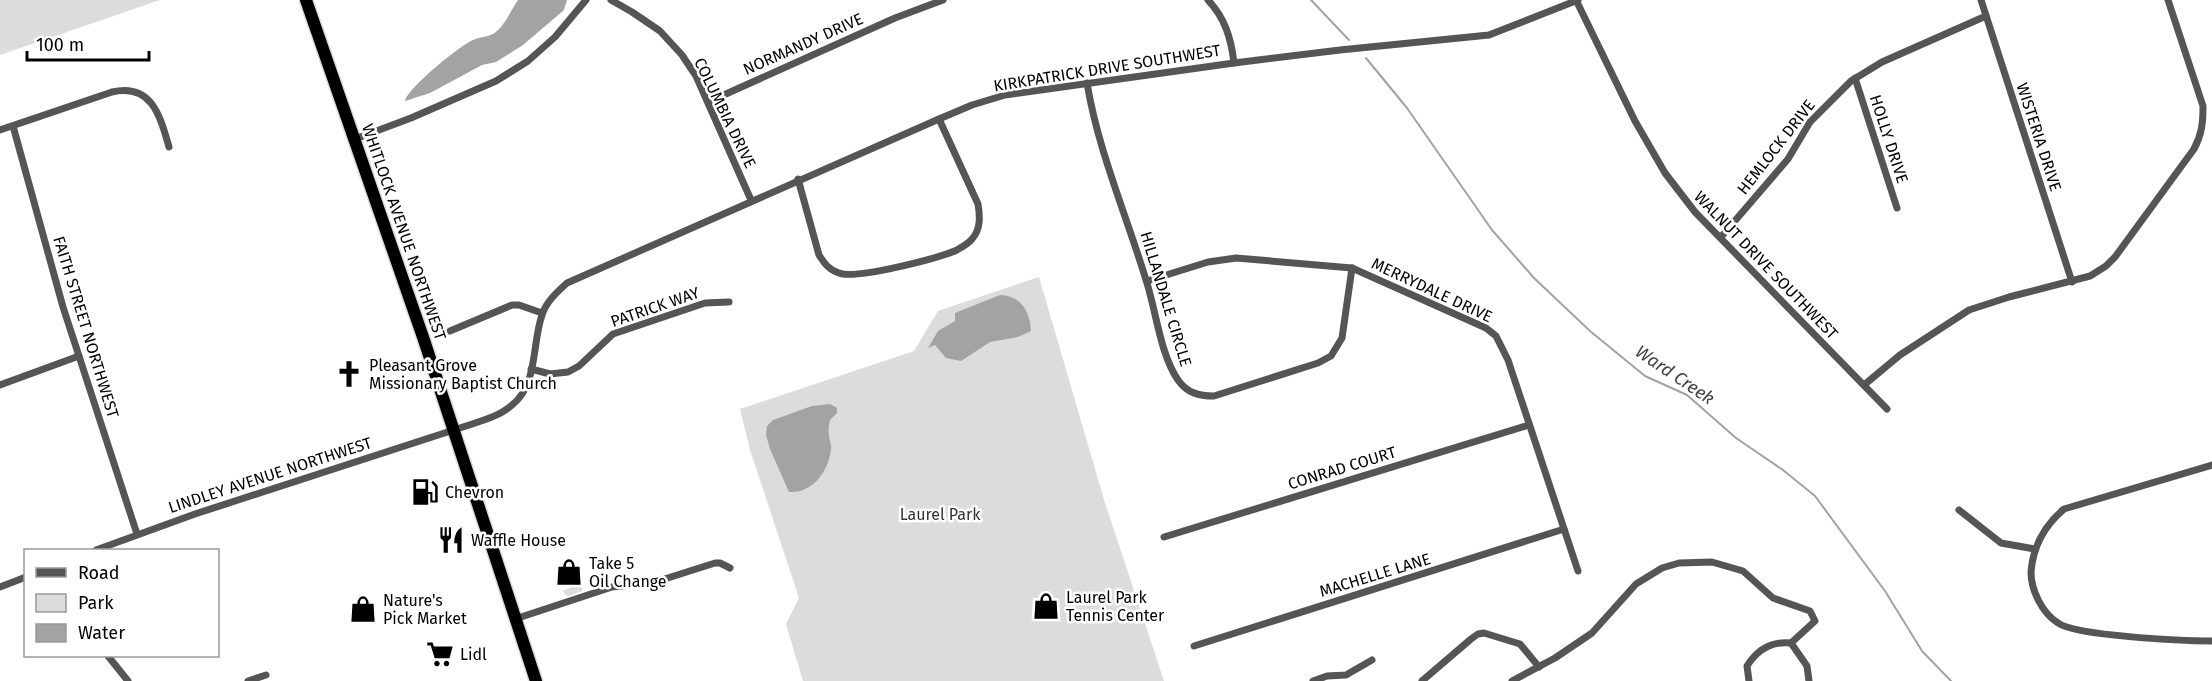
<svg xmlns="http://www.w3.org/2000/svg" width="2212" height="681" viewBox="0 0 2212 681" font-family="'Fira Sans',sans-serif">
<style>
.green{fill:#dcdcdc}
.water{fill:#a3a3a3}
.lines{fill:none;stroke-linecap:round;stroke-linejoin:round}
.stream{stroke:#a3a3a3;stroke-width:2}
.trunk-casing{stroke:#dbdbdb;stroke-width:15}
.minor{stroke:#555;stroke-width:7}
.trunk{stroke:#000;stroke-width:12}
.labels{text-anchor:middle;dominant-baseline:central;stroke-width:5;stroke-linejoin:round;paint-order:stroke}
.street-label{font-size:16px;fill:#000;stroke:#fff}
.poi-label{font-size:16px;fill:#000;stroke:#fff;text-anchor:start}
.park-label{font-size:16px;fill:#333;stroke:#fff}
.water-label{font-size:18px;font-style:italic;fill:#444;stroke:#fff}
</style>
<rect width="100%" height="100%" fill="#fff"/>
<g class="green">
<path d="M0,0H160L0,55Z"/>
<path d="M1039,277L1105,503L1164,681H803L786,624L799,598L750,450L740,409L914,351L938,311Z"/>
<path d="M578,584L582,586V591L568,596L565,594L563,591Z"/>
</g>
<g class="water">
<path d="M518,0H567L564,10L523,45L496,62L482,65L430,93L405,101C408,88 457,48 471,41C479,36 490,38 497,31C506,23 511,10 518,0Z"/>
<path d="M1000,295C1022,296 1030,312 1031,331L1018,337L990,342L961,361L946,358L935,345L928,348L938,331L955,321V313Z"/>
<path d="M830,404L837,408V413L830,420C829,425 828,430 829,435C829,440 832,444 831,449C829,471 812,494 789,492L770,449L766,435L767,426L773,420L812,406Z"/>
</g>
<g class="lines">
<g class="stream">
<path d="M1311,0L1349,40"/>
<path d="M1366,58L1407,108L1492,230L1534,278L1590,331L1645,376L1687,395L1736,438L1783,470L1815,496L1885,591L1922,651L1951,681"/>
</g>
<defs>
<path id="trunk" d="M306,0L424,340L536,681"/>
</defs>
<use href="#trunk" class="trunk-casing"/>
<g class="minor">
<path d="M611,0L632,12L660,31L682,55L696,76L751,200"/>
<path d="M1208,0C1225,18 1231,38 1234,63"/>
<path d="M1576,0L1635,121L1665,173L1695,212L1887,409"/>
<path d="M1981,0L2072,282"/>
<path d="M1855,78L1897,208"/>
<path d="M1087,83C1098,150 1126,214 1146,280C1156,310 1160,354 1178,380C1187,393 1199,396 1214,396L1318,363L1331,356L1342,338L1352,268"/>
<path d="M708,102L895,18L943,0"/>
<path d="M13,126L63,307L137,534"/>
<path d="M0,130L112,92C152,83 160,116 169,147"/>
<path d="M355,139L411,118L496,81L528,61L555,37L586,0"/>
<path d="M798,179L819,255C824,263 829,270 839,273C855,280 939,258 957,250C962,247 968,244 972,239C981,229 980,216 978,204L939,119"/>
<path d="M1721,237L1788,159L1810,122L1851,81L1882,62L1986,16"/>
<path d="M1147,281L1208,262L1236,258L1352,268L1486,328L1496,336L1508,360L1578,571"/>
<path d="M450,331L512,305H519L542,313"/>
<path d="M531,369L550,374L568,372L579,366L613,334L705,303L729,302"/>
<path d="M0,385L79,356"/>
<path d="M1864,385L1900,355L1969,310L2009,297L2090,276L2106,266L2115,257L2194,149C2202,134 2203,123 2203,106L2168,0"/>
<path d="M2212,465L2064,509C2045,525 2033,546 2031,572C2031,590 2042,613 2058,623C2076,636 2185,641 2212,641"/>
<path d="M1959,510L2001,543L2035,549"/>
<path d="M1164,537L1529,425"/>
<path d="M96,550L195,514L466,426C481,421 500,416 512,405C538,385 532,343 542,315C546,302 557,292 567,283L939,119L972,105L1005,95L1234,63L1340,50L1489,35L1578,0"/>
<path d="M0,587L26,577"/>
<path d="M515,619L612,587L652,583L715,563H720L730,568"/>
<path d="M1791,643L1807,666L1809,681"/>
<path d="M1194,646L1564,529"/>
<path d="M108,656L128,681"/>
<path d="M248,681L266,675"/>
<path d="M1313,681L1327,676L1346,675L1372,660"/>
<path d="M1422,681L1471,639L1478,634L1484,633L1520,644L1539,667"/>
<path d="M1512,681L1555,658L1592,633L1636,584L1662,568L1679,563L1712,562L1743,571L1773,598L1810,611L1815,621L1791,643"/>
<path d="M1749,681L1747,666C1757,650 1772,641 1791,643"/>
</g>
<use href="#trunk" class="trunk"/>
</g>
<defs>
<symbol id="church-bare" viewBox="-9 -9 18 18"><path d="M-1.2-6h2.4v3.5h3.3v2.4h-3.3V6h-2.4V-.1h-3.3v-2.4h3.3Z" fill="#000" stroke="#fff" stroke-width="2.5" paint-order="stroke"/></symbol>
<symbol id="fuel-bare" viewBox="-9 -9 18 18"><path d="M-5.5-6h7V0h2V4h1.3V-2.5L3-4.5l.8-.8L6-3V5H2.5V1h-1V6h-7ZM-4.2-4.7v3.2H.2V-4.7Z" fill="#000" stroke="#fff" stroke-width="2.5" paint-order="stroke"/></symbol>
<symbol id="restaurant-bare" viewBox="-9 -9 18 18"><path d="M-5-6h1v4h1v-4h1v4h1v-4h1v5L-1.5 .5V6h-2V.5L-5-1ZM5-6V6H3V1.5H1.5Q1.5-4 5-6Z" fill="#000" stroke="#fff" stroke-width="2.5" paint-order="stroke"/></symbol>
<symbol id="shop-bare" viewBox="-9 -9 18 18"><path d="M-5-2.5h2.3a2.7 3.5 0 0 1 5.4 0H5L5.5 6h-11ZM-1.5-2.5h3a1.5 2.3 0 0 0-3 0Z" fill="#000" stroke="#fff" stroke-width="2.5" paint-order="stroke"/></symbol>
<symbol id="supermarket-bare" viewBox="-9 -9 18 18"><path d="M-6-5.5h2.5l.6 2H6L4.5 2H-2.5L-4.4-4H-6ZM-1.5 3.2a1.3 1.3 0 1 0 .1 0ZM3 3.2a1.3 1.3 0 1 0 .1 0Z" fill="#000" stroke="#fff" stroke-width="2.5" paint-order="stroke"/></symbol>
</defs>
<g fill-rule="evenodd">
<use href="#church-bare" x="330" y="355" width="38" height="38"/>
<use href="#fuel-bare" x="406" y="473" width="38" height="38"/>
<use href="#restaurant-bare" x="432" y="521" width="38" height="38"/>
<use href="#shop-bare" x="550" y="553" width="38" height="38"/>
<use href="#shop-bare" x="1027" y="587" width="38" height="38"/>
<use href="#shop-bare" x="344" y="590" width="38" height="38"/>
<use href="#supermarket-bare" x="421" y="635" width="38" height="38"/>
</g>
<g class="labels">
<g class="street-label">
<text transform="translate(803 44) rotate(-24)">NORMANDY DRIVE</text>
<text transform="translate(1107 68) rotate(-9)">KIRKPATRICK DRIVE SOUTHWEST</text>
<text transform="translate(725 113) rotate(64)">COLUMBIA DRIVE</text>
<text transform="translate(2039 137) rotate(72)">WISTERIA DRIVE</text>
<text transform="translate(1889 139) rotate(72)">HOLLY DRIVE</text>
<text transform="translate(1776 147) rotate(-52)">HEMLOCK DRIVE</text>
<text transform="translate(404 232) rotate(71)">WHITLOCK AVENUE NORTHWEST</text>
<text transform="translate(1766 265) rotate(46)">WALNUT DRIVE SOUTHWEST</text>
<text transform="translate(1432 290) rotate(25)">MERRYDALE DRIVE</text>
<text transform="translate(1166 299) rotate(73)">HILLANDALE CIRCLE</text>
<text transform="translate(655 307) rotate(-19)">PATRICK WAY</text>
<text transform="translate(86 327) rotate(73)">FAITH STREET NORTHWEST</text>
<text transform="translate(1342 468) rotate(-17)">CONRAD COURT</text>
<text transform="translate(270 475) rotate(-18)">LINDLEY AVENUE NORTHWEST</text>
<text transform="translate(1375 575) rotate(-17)">MACHELLE LANE</text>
</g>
<g class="poi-label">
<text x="369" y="365">Pleasant Grove<tspan x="369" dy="18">Missionary Baptist Church</tspan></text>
<text x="445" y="492">Chevron</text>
<text x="471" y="540">Waffle House</text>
<text x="589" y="563">Take 5<tspan x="589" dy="18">Oil Change</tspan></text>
<text x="1066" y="597">Laurel Park<tspan x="1066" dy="18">Tennis Center</tspan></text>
<text x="383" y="600">Nature's<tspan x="383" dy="18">Pick Market</tspan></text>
<text x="460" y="654">Lidl</text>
</g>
<g class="park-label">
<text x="940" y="514">Laurel Park</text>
</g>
<g class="water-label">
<text transform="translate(1675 375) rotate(34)">Ward Creek</text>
</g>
</g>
<rect x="24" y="549" width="195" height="108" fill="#ffffff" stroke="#999999" stroke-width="1.5"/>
<rect x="36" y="568" width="30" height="9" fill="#555555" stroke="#999999" stroke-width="1.5"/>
<text x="78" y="579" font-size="18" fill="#000000">Road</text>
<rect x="36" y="594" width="30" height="18" fill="#dcdcdc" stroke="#999999" stroke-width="1.5"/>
<text x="78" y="609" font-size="18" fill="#000000">Park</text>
<rect x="36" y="624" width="30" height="18" fill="#a3a3a3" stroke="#999999" stroke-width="1.5"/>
<text x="78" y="639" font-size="18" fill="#000000">Water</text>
<path d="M27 51v9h122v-9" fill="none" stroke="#000000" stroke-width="3"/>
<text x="36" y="51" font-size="18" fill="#000000" stroke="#ffffff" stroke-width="4.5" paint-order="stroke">100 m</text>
</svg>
